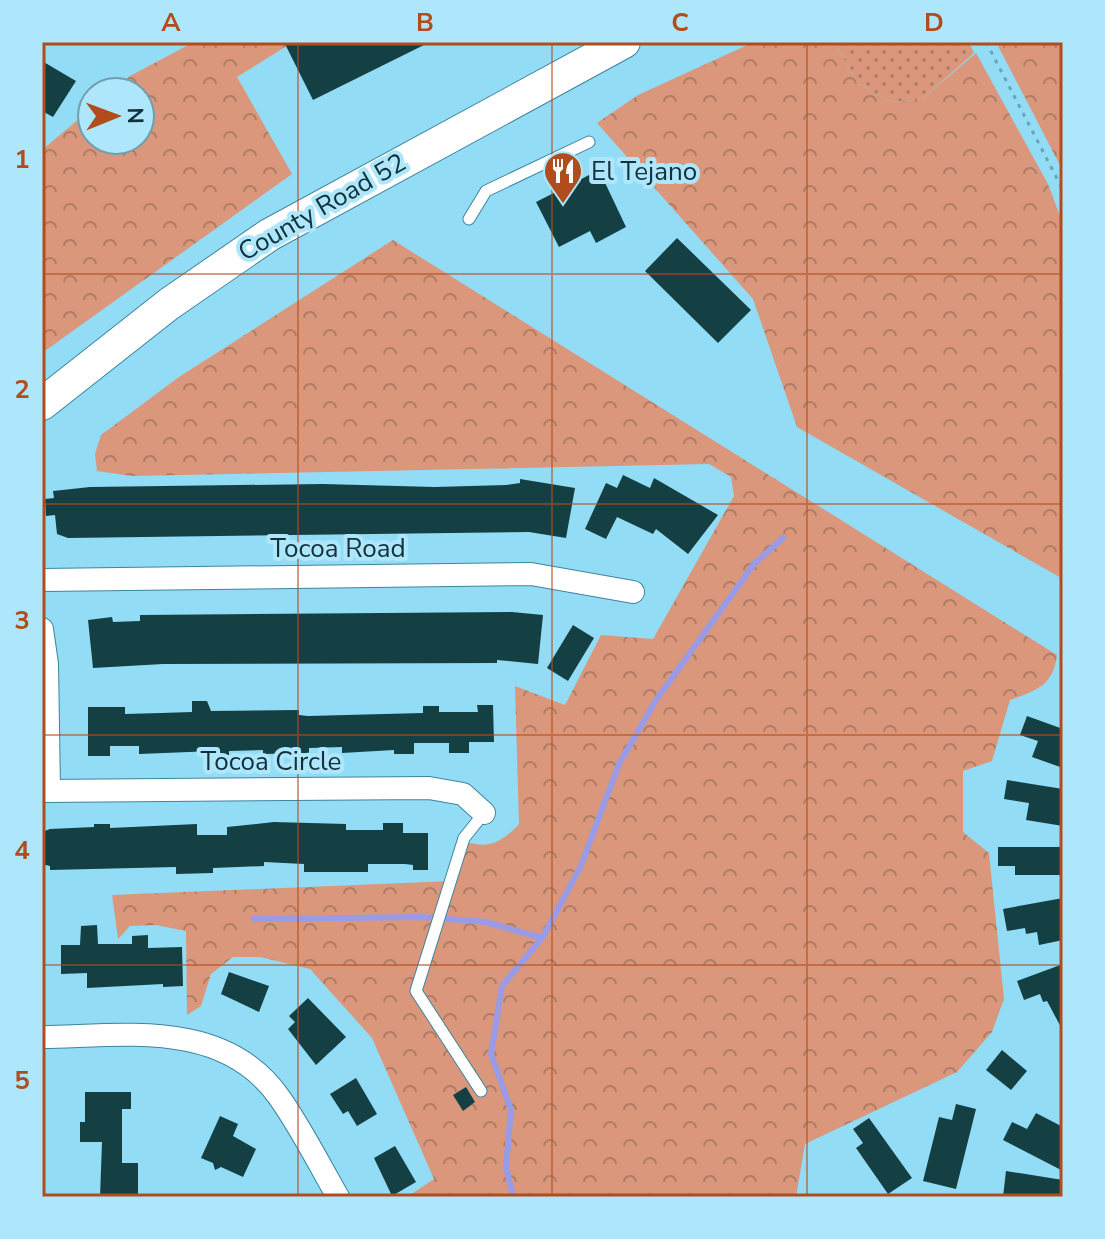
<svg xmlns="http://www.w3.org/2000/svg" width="1105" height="1239" viewBox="0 0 1105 1239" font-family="'Nunito Sans',sans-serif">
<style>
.green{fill:url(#green-dots)}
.forest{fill:url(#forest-crowns)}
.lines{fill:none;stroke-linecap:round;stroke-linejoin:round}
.stream{stroke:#9a9be6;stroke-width:6}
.building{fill:#144044}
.lane-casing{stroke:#3d859d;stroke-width:13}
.street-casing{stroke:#3d859d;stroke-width:24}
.secondary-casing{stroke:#3d859d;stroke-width:34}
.path{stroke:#69a4b9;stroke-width:3;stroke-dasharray:4 6;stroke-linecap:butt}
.lane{stroke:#fff;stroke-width:11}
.street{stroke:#fff;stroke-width:22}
.secondary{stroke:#fff;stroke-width:32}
.grid{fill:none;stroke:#b14c1c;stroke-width:2;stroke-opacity:0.55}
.labels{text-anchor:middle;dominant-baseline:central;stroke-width:8;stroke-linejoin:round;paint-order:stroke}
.poi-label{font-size:26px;fill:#12313b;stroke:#aee7fc;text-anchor:start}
.street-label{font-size:26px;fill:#12313b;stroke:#aee7fc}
.neatline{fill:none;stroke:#b14c1c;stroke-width:3}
.grid-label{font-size:26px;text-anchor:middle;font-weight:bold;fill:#b14c1c}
</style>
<defs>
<pattern id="green-dots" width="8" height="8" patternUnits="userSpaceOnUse" patternTransform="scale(2)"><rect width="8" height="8" fill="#da977b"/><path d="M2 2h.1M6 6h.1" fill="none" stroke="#af7c66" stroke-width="1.8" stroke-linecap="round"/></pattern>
<pattern id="forest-crowns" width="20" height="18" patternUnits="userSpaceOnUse" patternTransform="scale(2)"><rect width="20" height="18" fill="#da977b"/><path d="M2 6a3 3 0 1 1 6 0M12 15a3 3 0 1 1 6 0" fill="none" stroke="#af7c66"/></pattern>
</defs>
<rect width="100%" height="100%" fill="#93dcf6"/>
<path class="green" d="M834,42H969L974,53L922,99L892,102L858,84Z"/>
<g class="forest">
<path d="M194,42H293L237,77L292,174L42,353V150L92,108V140H140V92H111L130,76Z"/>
<path d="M754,42H834L858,84L892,102L922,99L976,53L1048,184L1063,224V579L797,427L753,299L597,123L638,95Z"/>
<path d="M996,42H1063V171Z"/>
<path d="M393,240L1057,655C1053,686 1037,690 1010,700L992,761L963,771V832L989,853L1004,999L992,1032L957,1072L805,1144L796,1197H407L434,1179L372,1038L310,969L260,957H233L211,974L201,1006L187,1015L186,931L156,925L130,926L118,939L112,895L451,881L464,841C489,850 502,842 519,824L515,686L565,705L601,635L653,639L734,496L731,477L709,464L132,476L97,471L95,454L101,435L179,377Z"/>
</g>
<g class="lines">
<g class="stream">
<path d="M254,919L422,917L486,922L542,938"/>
<path d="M513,1197L506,1167L511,1110L491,1054L502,986L542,938L580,868L619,764L656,700L754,564L783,538"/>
</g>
</g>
<g class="building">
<path d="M284,42H430L313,100Z"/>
<path d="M42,61L76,81L53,117L42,111Z"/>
<path d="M599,170L626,227L596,243L590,231L559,247L536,202Z"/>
<path d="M677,238L751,310L718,343L645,271Z"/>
<path d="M623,475L650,488L654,478L718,515L688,554L656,529L653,534L617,517L606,539L585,529L606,483L617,488Z"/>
<path d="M520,479L575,488L566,538L529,532L68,538L57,534L55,515L46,516L45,499L54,498L53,491L90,487L323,484L435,487L506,485L520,483Z"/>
<path d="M512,612L543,615L538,664L497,660V663L163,664L93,668L88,620L112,617L113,622L140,621V615Z"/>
<path d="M573,625L594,638L568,681L547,668Z"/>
<path d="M192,701H207L211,711L299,710V715L308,716L423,713V706H439V712H478L477,705H493L494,742H469V753H449V743H414V754H394V750L342,753V747L309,748V753L263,754V750L229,751V755H214V751L139,754V746H110V756H88V707H125V714L161,713L192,712Z"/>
<path d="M1027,716L1063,729V768L1032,757L1038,741L1020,735Z"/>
<path d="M1007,780L1063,789V826L1026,820L1029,803L1004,799Z"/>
<path d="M274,822L346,824V830H383V823H403V833H428V870H413V865L405,864H368V872H304V864L264,862V866L213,868V873L176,874V867L50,870V866L42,864V832L50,829L94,827V824H110V828L197,824V835H227V827Z"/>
<path d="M998,847H1063V875H1015V866H998Z"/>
<path d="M1063,898V940L1039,945L1037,932L1026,934L1025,928L1007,931L1003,909Z"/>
<path d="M97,925L98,944H132V936L148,935V948L182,947L183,986L163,987V984L87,988V973L61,974V945H80L81,926Z"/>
<path d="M1063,964V1031L1047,1001L1043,1002L1040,994L1024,1000L1017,981Z"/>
<path d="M229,972L269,986L259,1012L221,994Z"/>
<path d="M308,998L346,1037L316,1065L288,1029L295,1022L289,1016Z"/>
<path d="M1002,1050L1027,1071L1011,1090L986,1070Z"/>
<path d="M356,1078L377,1114L357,1126L348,1111L343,1114L330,1094Z"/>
<path d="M466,1087L475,1102L463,1111L453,1095Z"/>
<path d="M85,1092H131V1109H122V1163H138V1197H100L102,1142H80V1122H85Z"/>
<path d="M956,1104L976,1109L956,1189L923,1181L939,1117L952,1120Z"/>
<path d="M1036,1113L1063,1127V1171L1003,1140L1012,1122L1027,1129Z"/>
<path d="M220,1116L238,1124L233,1136L256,1149L243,1177L221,1167L215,1170L213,1163L201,1158Z"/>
<path d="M869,1118L912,1178L888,1194L856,1148L863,1143L853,1129Z"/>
<path d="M395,1146L416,1182L392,1196L374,1158Z"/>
<path d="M1006,1171L1063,1180V1197H1003Z"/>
</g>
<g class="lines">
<defs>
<g id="lane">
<path d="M469,219L486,191L589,142"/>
<path d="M481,1091L416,991L464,838L484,813"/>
</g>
<g id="street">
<path d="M42,580L531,574L633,592"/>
<path d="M42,629L47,664L49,790"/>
<path d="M42,791L429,788L463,794L484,813"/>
<path d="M42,1037C125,1036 224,1019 279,1097C301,1128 319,1164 338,1197"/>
</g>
<path id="secondary" d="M42,404L169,304L269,235L624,42"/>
</defs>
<use href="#lane" class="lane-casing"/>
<use href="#street" class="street-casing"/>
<use href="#secondary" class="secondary-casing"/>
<g class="path">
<path d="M986,42L1063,190"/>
<path d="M922,1197H944"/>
</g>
<use href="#lane" class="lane"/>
<use href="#street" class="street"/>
<use href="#secondary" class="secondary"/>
</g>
<path class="grid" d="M298,42V1197M552,42V1197M807,42V1197M42,274H1063M42,504H1063M42,735H1063M42,965H1063"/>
<defs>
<symbol id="restaurant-pin" viewBox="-11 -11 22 30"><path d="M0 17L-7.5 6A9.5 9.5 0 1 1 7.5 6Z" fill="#b14c1c" stroke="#aee7fc"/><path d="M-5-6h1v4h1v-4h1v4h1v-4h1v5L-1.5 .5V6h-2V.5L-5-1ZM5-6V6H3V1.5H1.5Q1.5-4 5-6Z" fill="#fff"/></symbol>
</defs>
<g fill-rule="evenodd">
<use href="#restaurant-pin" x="541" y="149" width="44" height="60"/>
</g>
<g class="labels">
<g class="poi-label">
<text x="591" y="171">El Tejano</text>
</g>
<g class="street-label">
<text transform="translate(322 207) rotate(-30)">County Road 52</text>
<text x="338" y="548">Tocoa Road</text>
<text x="271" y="761">Tocoa Circle</text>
</g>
</g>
<rect width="1105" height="1239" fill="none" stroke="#aee7fc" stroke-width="88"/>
<g transform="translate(116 116) rotate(89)"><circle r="38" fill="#aee7fc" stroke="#709eaf" stroke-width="2"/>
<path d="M0-6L14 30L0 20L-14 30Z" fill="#b14c1c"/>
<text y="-12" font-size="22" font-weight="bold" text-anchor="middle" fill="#12313b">N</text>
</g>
<rect x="44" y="44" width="1017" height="1151" class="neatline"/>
<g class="grid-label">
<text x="171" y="31">A</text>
<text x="425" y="31">B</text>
<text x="680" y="31">C</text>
<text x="934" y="31">D</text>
<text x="22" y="168">1</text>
<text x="22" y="398">2</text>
<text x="22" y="629">3</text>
<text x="22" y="859">4</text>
<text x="22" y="1089">5</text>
</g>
</svg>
